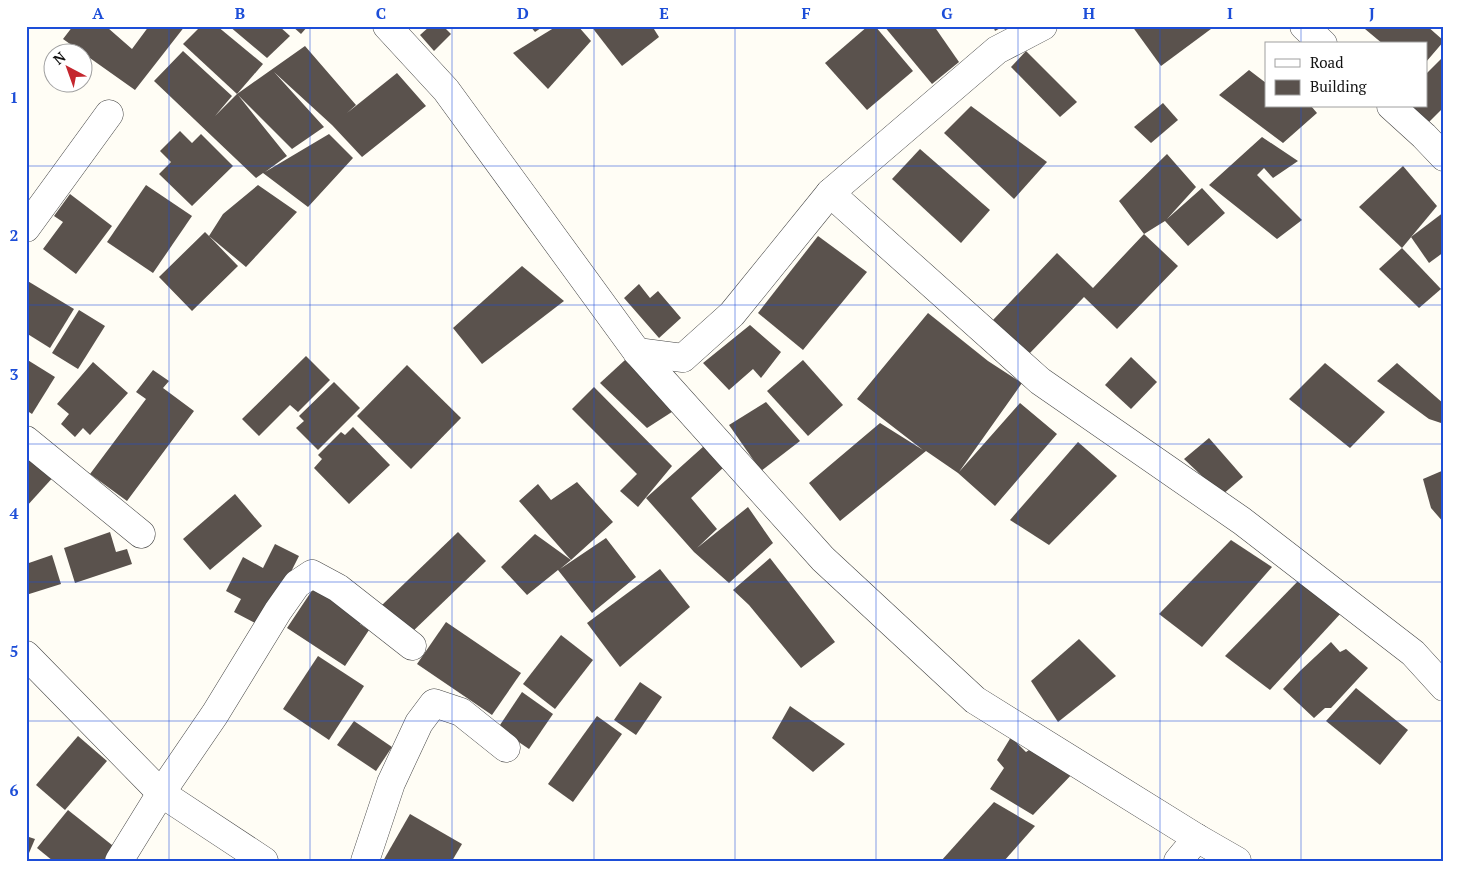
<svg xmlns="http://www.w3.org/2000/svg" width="1470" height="887" viewBox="0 0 1470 887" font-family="'PT Serif',serif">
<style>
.building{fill:#5a524d}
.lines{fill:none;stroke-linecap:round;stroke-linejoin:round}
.minor-casing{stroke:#444;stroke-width:29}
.minor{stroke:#fff;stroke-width:28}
.grid{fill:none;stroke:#1d4ed8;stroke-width:1;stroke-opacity:0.55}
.neatline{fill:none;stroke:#1d4ed8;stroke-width:2}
.grid-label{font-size:16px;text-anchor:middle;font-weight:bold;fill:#1d4ed8}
</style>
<rect width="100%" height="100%" fill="#fffdf5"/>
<g class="building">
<path d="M73,26H110L108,28L132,49L149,26H185L135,90L63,39Z"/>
<path d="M201,26H217L263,64L237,94L183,44Z"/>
<path d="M229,26H279L290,36L267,58Z"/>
<path d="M292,26H308L301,34Z"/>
<path d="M430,26H443L451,34L434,51L420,35Z"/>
<path d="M530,26H544L535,32Z"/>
<path d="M557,26H578L591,41L548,89L513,53Z"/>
<path d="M591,26H652L659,37L622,66Z"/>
<path d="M868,26H875L913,71L867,110L825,63Z"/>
<path d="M884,26H934L959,62L932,84Z"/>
<path d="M993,26H1004L995,31Z"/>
<path d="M1132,26H1215L1161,66Z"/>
<path d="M1367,26H1427L1444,41L1426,62V44H1383L1365,29Z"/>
<path d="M305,46L356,105L347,113L397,73L426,106L362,157L332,125L274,72L324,127L292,149L238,95L287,156L265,172L329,134L353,158L308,207L263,173L256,178L154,81L183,51L232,96L215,116L237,94Z"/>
<path d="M1026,51L1077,102L1060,117L1011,67Z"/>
<path d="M1444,56V107L1427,124L1410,106H1426V74Z"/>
<path d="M1249,70L1266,83V106H1311L1317,113L1283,143L1219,95Z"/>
<path d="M1163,103L1178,120L1151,143L1134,127Z"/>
<path d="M971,106L1047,162L1014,199L944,133Z"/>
<path d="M180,131L192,143L201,134L233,166L192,206L159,174L171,162L160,151Z"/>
<path d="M1262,137L1298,161L1273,178L1264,168L1257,175L1302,220L1277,239L1209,185Z"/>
<path d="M920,149L990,210L961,243L892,179Z"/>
<path d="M1167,154L1196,187L1167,219L1202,188L1225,213L1188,246L1165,221L1144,234L1119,201Z"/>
<path d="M1403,166L1437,206L1402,248L1359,207Z"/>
<path d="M146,185L192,216L153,273L107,242Z"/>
<path d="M258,185L297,212L246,267L209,236L238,266L192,311L159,277L205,232L209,236L223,214Z"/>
<path d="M70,194L112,226L76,274L43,249L63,222L54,216Z"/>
<path d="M1444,212V252L1429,263L1411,237Z"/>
<path d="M1144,234L1178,266L1117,329L1084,297L1029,354L993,320L1057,253L1093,288Z"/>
<path d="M818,236L867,272L803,350L758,313Z"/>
<path d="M1402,248L1441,289L1419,308L1379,269Z"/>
<path d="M522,266L564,301L482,364L453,328Z"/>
<path d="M26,280L74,309L50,348L26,333Z"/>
<path d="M639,284L650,298L658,291L681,318L659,338L624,298Z"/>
<path d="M79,310L105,326L78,369L52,353Z"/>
<path d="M928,313L988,361L1022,383L959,472L1020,403L1057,434L995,506L958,473L926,451L840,521L809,483L880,423L923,450L857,399Z"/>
<path d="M750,325L781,352L761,378L753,369L729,390L703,363Z"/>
<path d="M306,356L330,380L298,412L290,405L259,436L242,419Z"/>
<path d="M1131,357L1157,382L1131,409L1105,385Z"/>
<path d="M26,359L55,377L32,414L26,410Z"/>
<path d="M625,360L675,410L647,428L600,383Z"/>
<path d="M803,360L843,405L808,436L767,391Z"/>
<path d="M93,362L128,393L90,435L83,428L75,437L61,424L69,414L57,404Z"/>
<path d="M1325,363L1385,412L1350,448L1289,399Z"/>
<path d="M1397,363L1444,404V424L1429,419L1377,381Z"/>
<path d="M407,365L461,418L411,469L357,416Z"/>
<path d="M153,370L169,381L163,388L194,411L127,501L90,474L146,399L136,392Z"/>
<path d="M334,382L360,408L318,450L296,428L304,421L299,416Z"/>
<path d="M594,387L672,466L638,507L620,491L637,474L572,409Z"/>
<path d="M766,402L800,441L761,471L729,425Z"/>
<path d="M353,427L390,465L349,504L314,468L322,459L318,455L341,432L345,435Z"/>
<path d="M1209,438L1243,477L1222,495L1184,459Z"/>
<path d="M1078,442L1117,476L1049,545L1010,520Z"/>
<path d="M26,446L56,474L26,507Z"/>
<path d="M704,446L724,467L691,498L717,529L697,548L748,507L773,543L729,583L694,552L646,498Z"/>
<path d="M1444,470V523L1431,508L1423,479Z"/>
<path d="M577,482L613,522L571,560L519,501L538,484L551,500Z"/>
<path d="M235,494L262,526L210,570L183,539Z"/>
<path d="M110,532L116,552L127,549L132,564L75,583L64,548Z"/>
<path d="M458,532L486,561L410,634L382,605Z"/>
<path d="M535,534L571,560L560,569L606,538L636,577L592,613L558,570L527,595L501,567Z"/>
<path d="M1231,540L1272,567L1202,647L1159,614Z"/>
<path d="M275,544L299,556L263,627L234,612L241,599L226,591L243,557L263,568Z"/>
<path d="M52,555L61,584L26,595V564Z"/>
<path d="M770,558L835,642L801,668L749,605L733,590Z"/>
<path d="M660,569L690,607L620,667L587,623Z"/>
<path d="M1299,580L1342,612L1270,690L1225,656Z"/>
<path d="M317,583L366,615L360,624L369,630L345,666L287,628Z"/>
<path d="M446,622L521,673L492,715L417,664Z"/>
<path d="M561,635L593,660L555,709L523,684Z"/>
<path d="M1079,639L1116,676L1058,722L1031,681Z"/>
<path d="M1331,642L1340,652L1346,649L1368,668L1331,708H1325L1314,718L1283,689L1300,671Z"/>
<path d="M318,656L364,686L329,740L283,709Z"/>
<path d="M640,682L662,697L636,735L614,720Z"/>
<path d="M1356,688L1408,730L1380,765L1326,721Z"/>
<path d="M522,692L553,714L529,749L498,728Z"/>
<path d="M790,706L845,744L813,772L772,738Z"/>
<path d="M597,716L622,734L573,802L548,784Z"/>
<path d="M354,721L392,747L376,771L337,745Z"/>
<path d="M78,736L107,761L65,810L36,785Z"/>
<path d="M1011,737L1026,752L1035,746L1075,771L1033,815L990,789L1004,768L997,760Z"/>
<path d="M994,802L1035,826L1004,861H941Z"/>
<path d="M68,810L117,849L108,861H53L37,848Z"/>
<path d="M410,814L462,844L452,861H383Z"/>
<path d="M26,836L35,839L26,860Z"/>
</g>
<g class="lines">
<defs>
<g id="minor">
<path d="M387,26L446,90L637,352L823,559L975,700L1197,838L1237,861"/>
<path d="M1304,26L1323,44"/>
<path d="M1391,106L1424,136L1444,157"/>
<path d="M830,193L1040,381L1242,521L1413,653L1444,687"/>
<path d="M26,228L109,114"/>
<path d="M637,352L683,358L732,314L830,193L997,50L1043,26"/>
<path d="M26,440L141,534"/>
<path d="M26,655L161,793L264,861"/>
<path d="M119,861L161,793L215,714L278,611L297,584L312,574L338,588L412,646"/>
<path d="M365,861L391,783L419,723L434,703L461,712L506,748"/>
<path d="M1178,861L1197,838"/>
</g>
</defs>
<use href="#minor" class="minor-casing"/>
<use href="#minor" class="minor"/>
</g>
<path class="grid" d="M169,26V861M310,26V861M452,26V861M594,26V861M735,26V861M876,26V861M1018,26V861M1160,26V861M1301,26V44M1301,106V861M26,166H1444M26,305H1444M26,444H1444M26,582H1444M26,721H1444"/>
<rect width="1470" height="887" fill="none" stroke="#ffffff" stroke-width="55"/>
<rect x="1265" y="42" width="162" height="65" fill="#ffffff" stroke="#a0a0a0"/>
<rect x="1275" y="59" width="25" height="8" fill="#ffffff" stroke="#a0a0a0"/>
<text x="1310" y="68" font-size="15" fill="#111111">Road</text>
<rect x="1275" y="80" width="25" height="15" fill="#5a524d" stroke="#a0a0a0"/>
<text x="1310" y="92" font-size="15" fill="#111111">Building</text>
<g transform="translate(68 68) rotate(319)"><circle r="24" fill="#ffffff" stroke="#a0a0a0"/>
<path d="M0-4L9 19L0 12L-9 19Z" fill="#c4262e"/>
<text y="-8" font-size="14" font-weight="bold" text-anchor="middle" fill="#111111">N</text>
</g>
<rect x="28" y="28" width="1414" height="832" class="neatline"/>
<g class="grid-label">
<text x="98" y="19">A</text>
<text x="240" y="19">B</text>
<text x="381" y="19">C</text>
<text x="523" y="19">D</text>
<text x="664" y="19">E</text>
<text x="806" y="19">F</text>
<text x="947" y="19">G</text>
<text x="1089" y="19">H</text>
<text x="1230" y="19">I</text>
<text x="1372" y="19">J</text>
<text x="14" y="103">1</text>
<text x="14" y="241">2</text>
<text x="14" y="380">3</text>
<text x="14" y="519">4</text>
<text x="14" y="657">5</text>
<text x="14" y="796">6</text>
</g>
</svg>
